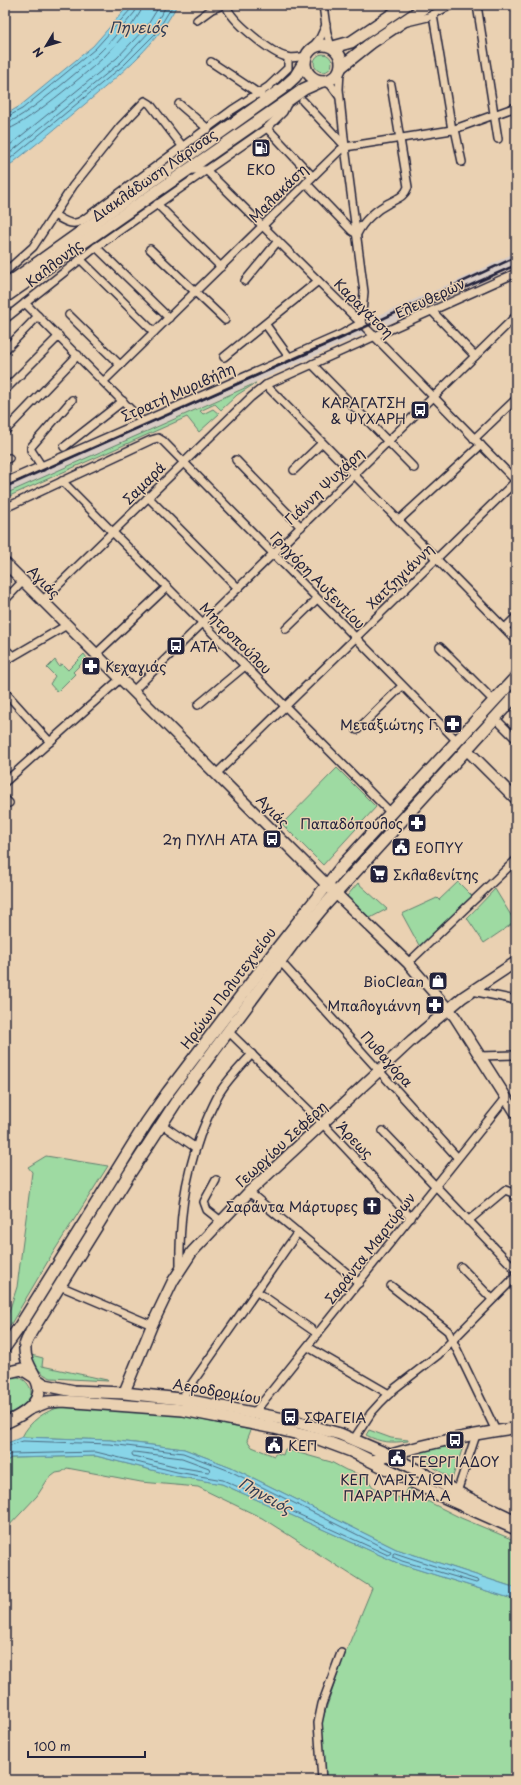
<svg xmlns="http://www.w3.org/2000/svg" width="521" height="1785" viewBox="0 0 521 1785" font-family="'Playpen Sans',sans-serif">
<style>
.built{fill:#d8ccc5}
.green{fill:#9edaa2;stroke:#607e6e}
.water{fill:#88d5e8;stroke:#5f8da3}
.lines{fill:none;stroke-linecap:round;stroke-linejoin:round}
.shore{stroke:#4b6a80;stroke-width:1}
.street-casing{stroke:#22223b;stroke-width:10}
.secondary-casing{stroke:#22223b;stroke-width:13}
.primary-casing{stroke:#22223b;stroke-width:14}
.street{stroke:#ead1b2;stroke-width:7}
.secondary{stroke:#ead1b2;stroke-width:10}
.primary{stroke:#ead1b2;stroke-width:11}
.rail{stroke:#22223b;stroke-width:2.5}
.labels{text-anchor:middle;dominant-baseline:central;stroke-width:3;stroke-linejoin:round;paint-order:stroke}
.poi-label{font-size:14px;fill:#22223b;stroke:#ead1b2;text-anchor:end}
.street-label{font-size:14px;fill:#22223b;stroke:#ead1b2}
.water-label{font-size:15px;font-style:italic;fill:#313d55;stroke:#ead1b2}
</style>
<rect width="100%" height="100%" fill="#ead1b2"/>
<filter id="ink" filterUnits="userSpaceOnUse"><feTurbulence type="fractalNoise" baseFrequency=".025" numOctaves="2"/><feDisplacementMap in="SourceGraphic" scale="8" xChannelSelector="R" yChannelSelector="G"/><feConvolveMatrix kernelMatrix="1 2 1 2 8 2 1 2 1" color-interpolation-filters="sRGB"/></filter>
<g filter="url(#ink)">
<g class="built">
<path d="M516,252V267L377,329L368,320L472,274Z"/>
<path d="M358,324L366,333L5,494V480Z"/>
</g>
<g class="green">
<circle cx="323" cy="63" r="9"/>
<path d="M256,383L237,395L221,410L215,404L200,411L203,414L213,409L219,414L199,432L187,417L5,498V494Z"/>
<path d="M84,654L87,658L73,672L75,674L57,692L50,684L55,676L47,668L55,660L59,666L62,664L68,670Z"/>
<path d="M337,768L376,807L323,865L282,824Z"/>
<path d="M458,882L472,896L420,947L402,914L437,898L439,900Z"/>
<path d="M358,883L387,909L370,918L347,896Z"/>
<path d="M495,889L515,922L484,943L467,918Z"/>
<path d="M46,1156L108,1166L51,1256L5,1334V1324L17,1287L32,1172L28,1167Z"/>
<path d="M31,1355L43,1358L42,1366L107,1380L108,1381L51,1378C40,1374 35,1366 31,1355Z"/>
<path d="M12,1376C25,1376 37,1390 28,1402L5,1417V1380Z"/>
<path d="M62,1407L178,1415L251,1430L247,1440L252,1447L274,1456L276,1453L283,1455L285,1449L331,1462L346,1470L366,1477L373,1487L402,1499L407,1488L415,1492L417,1496L461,1518L516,1541V1588L396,1549L231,1467L184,1449L110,1440L22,1437C29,1422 45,1410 62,1407Z"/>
<path d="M369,1430L391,1438L408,1440V1441C391,1443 381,1443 366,1435Z"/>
<path d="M464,1444L452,1479L433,1467L421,1454L424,1450Z"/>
<path d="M96,1456L176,1476L222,1484L400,1564L516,1600V1780H321L319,1730L342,1661L372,1588L262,1518L198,1487L141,1482L67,1468L62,1472L56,1473L48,1479L37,1496L5,1530V1462L11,1458Z"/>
</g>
<g class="water">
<path d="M129,5H177C157,44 124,71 91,99C63,123 34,146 5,169V115L20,106L93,46Z"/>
<path d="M22,1437L110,1440L184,1449L231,1467L396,1549L516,1588V1600L400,1564L222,1484L176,1476L96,1456L11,1458L5,1462V1444Z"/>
</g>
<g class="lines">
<g class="shore">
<path d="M5,118L22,109L95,49L131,9L132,5"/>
<path d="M5,123C19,123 84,66 98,54C111,42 123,26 135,12L137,5"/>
<path d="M5,130C20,129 89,71 103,58C112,49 142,16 143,5"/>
<path d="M5,149L117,58L147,26L160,5"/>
<path d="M5,157L121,62L152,29L167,5"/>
<path d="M5,163L124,65L156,33L173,5"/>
<path d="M5,1447L23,1441L110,1444L183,1453L230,1471L390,1551L391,1553L388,1555L223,1480L177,1472L96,1452L11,1454L5,1457"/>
<path d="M134,1452L182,1458L209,1468L210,1471L208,1472L178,1467L133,1456L132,1454Z"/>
<path d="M395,1553L477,1580L478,1582L476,1583L402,1561L393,1557V1554Z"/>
</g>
<defs>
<g id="street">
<path d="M226,5C230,20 272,54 287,57C294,59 300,57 306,56"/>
<path d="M323,5L327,34L331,46"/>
<path d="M477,5L498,139"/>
<path d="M433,15L452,130"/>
<path d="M197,20L212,9L223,5"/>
<path d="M407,22L428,17L451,5"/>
<path d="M311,49L320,38L326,25"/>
<path d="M211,62L261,95"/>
<path d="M515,65L516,68"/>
<path d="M340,71L339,89L345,147L364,292L361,323"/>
<path d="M325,81L331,85L339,96"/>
<path d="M303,101L345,146"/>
<path d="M179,104L208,129"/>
<path d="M267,128L312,176"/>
<path d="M455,129L462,162"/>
<path d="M190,170H206L375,337L516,481"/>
<path d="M306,183L352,231L357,234C363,221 377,209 389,203C398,198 404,197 408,187L391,85"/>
<path d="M157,204L221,267"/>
<path d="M54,215C65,221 72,227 83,220L232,110L268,87L288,68V58"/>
<path d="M96,247L169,318"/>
<path d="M150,249L225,320"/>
<path d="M80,259L154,332"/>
<path d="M5,272L33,247L73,186L120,127L145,101L150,104L183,147"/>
<path d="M245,281L278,241"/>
<path d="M25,303L143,422"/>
<path d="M432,311L475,356"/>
<path d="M69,315L120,365"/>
<path d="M5,319L96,247L267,128L283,112L288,102"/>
<path d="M266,325L289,357"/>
<path d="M5,350L38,316"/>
<path d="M224,357L318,281"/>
<path d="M312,364L414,468"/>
<path d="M104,381L340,150L345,147L452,130L516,107"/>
<path d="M266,385L516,640"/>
<path d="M5,390L59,336"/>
<path d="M5,431L78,355"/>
<path d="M474,439L516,399"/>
<path d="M64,447L123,401"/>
<path d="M5,460L9,458"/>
<path d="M236,460L301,527"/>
<path d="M42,467L31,450V447L72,400"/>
<path d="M294,470L322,443"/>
<path d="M62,481L391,813"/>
<path d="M5,482L342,334L361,323"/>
<path d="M148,497L238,588"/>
<path d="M5,508L151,440L158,438L163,441L457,741"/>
<path d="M399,520L481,445"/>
<path d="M5,600L23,581"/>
<path d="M42,601L251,397L266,385L516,273"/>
<path d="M505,628L516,617"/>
<path d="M286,629L317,599"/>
<path d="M440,647L494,701"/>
<path d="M5,649L13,656"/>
<path d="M96,654L167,587"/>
<path d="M5,661L67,625"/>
<path d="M133,691L516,316"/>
<path d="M5,692L50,742"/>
<path d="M198,705L245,666"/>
<path d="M495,718L516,739"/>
<path d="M357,730L402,686"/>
<path d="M216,774L516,481"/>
<path d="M5,782L120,679"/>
<path d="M5,799L9,803"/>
<path d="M280,961L457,1157"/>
<path d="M408,963L516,860"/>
<path d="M472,991L516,1000"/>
<path d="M228,1031L323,1124L411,1218"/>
<path d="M480,1056L516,1055"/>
<path d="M161,1124L196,1148"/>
<path d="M383,1131L516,1270"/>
<path d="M216,1180L204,1202L207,1210L221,1221"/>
<path d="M249,1192L359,1283"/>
<path d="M468,1221L505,1190L513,1193L516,1198"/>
<path d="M461,1267L492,1299"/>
<path d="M180,1269C179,1221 184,1181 200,1136C206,1121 212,1106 220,1092C229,1078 241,1066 252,1054"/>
<path d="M60,1286L152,1325"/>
<path d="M391,1286L448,1331L496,1431"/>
<path d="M256,1291L318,1334"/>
<path d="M308,1347L389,1394"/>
<path d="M181,1399L298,1232"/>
<path d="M254,1413L506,1098"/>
<path d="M354,1439L371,1413L381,1402L394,1389L438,1355L516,1276"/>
<path d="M457,1492L476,1435"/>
<path d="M322,1780L318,1723L322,1704L341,1653"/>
</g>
<g id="secondary">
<path d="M5,563L327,885L408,963L455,1017L516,1113"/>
<path d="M466,749L516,799"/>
<path d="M124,1393L152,1325L173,1281L192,1252L249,1192L412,1040L463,997L516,962"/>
<path d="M371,1461C418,1445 467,1435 516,1428"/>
</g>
<g id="primary">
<circle cx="323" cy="63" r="18"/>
<path d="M333,47L351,42L406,5"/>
<path d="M341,67L371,43L428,5"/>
<path d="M5,286L283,88L295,77L305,61"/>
<path d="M5,297L290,99L304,89L322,81"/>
<path d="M5,1347L20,1326L147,1122L168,1092L272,955L342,866L516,677"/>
<path d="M5,1373L22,1369L33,1376"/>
<path d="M36,1379L45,1385L74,1391L124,1393L181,1399L289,1420L340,1434L389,1455L470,1499L516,1521"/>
<path d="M29,1409L47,1402L62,1401L183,1410L274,1428L319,1439L351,1451L437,1494L516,1529"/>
<path d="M5,1423C21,1416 46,1402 37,1381C32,1370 24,1360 25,1347C25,1342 29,1337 31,1332L128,1176L178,1099L295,941L325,905L516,695"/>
</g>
</defs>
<use href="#street" class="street-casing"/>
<use href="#secondary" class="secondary-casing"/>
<use href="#primary" class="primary-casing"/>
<use href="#street" class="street"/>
<use href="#secondary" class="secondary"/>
<use href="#primary" class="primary"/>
<g class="rail">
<path d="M415,310L516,265"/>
<path d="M5,487L365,327L516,257"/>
</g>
</g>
</g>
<defs>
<symbol id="fuel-square" viewBox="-11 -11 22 22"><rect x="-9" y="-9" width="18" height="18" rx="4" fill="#22223b" stroke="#ead1b2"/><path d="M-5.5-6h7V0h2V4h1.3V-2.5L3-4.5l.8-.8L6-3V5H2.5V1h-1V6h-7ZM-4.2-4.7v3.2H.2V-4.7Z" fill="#fff"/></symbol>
<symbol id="bus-square" viewBox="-11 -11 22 22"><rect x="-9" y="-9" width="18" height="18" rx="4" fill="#22223b" stroke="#ead1b2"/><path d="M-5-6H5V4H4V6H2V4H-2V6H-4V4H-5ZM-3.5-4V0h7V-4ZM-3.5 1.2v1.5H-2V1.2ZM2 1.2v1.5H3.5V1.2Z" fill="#fff"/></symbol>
<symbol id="pharmacy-square" viewBox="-11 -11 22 22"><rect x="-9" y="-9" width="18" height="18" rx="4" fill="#22223b" stroke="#ead1b2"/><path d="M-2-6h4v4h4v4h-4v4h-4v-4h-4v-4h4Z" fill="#fff"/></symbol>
<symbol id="civic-square" viewBox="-11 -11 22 22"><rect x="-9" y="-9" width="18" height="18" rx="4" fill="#22223b" stroke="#ead1b2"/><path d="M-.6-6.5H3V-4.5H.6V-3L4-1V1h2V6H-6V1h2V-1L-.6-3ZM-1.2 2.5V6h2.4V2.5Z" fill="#fff"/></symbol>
<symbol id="supermarket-square" viewBox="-11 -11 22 22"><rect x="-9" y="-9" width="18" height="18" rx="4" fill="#22223b" stroke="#ead1b2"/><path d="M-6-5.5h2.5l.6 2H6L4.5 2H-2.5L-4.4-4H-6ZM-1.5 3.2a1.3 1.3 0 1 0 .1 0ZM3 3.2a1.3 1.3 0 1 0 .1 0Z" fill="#fff"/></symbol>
<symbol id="shop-square" viewBox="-11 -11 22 22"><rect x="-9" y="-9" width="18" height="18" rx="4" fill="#22223b" stroke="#ead1b2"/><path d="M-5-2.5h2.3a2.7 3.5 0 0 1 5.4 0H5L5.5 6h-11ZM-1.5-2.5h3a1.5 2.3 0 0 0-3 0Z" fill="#fff"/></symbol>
<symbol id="church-square" viewBox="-11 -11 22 22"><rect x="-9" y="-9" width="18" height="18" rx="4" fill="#22223b" stroke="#ead1b2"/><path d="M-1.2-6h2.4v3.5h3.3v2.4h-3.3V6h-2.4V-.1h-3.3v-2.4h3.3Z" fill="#fff"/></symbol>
</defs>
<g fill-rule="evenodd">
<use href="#fuel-square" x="250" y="137" width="22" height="22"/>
<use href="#bus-square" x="409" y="399" width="22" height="22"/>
<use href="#bus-square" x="165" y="635" width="22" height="22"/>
<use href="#pharmacy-square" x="80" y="655" width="22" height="22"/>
<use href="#pharmacy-square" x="442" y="713" width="22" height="22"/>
<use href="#pharmacy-square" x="406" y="812" width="22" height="22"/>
<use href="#bus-square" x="261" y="828" width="22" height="22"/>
<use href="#civic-square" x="390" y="836" width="22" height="22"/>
<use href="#supermarket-square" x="368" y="863" width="22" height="22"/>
<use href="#shop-square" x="427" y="970" width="22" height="22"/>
<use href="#pharmacy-square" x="424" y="994" width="22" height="22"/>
<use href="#church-square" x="361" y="1195" width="22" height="22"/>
<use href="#bus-square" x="279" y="1406" width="22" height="22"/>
<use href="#bus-square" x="444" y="1429" width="22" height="22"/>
<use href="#civic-square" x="263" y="1434" width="22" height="22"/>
<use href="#civic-square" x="386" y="1447" width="22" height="22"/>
</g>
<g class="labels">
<g class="poi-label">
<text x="261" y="169" text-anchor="middle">EKO</text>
<text x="406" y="402">ΚΑΡΑΓΑΤΣΗ<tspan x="406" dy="16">&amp; ΨΥΧΑΡΗ</tspan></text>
<text x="190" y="646" text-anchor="start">ΑΤΑ</text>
<text x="105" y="666" text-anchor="start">Κεχαγιάς</text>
<text x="439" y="724">Μεταξιώτης Γ.</text>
<text x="403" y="823">Παπαδόπουλος</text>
<text x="258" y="839">2η ΠΥΛΗ ΑΤΑ</text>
<text x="415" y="847" text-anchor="start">ΕΟΠΥΥ</text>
<text x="393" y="874" text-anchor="start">Σκλαβενίτης</text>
<text x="424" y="981">BioClean</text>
<text x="421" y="1005">Μπαλογιάννη</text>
<text x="358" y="1206">Σαράντα Μάρτυρες</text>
<text x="304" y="1417" text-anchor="start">ΣΦΑΓΕΙΑ</text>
<text x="288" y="1445" text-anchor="start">ΚΕΠ</text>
<text x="455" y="1461" text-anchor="middle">ΓΕΩΡΓΙΑΔΟΥ</text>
<text x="397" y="1479" text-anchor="middle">ΚΕΠ ΛΑΡΙΣΑΙΩΝ<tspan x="397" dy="16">ΠΑΡΑΡΤΗΜΑ A</tspan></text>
</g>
<g class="street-label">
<text transform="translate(154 175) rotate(-35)">Διακλάδωση Λάρισας</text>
<text transform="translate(278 193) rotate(-45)">Μαλακάση</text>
<text transform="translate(54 263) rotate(-38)">Καλλoνής</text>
<text transform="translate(430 298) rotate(-25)">Ελευθερών</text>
<text transform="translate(364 308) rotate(45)">Καραγάτση</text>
<text transform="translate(178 392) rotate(-24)">Στρατή Μυριβήλη</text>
<text transform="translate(144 483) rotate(-45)">Σαμαρά</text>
<text transform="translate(324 486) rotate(-44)">Γιάννη Ψυχάρη</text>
<text transform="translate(400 576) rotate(-44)">Χατζηγιάννη</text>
<text transform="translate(318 580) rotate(46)">Γρηγόρη Αυξεντίου</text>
<text transform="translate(44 582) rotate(45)">Αγιάς</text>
<text transform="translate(236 638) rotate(45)">Μητροπούλου</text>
<text transform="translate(273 811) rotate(45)">Αγιάς</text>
<text transform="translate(228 988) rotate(-53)">Ηρώων Πολυτεχνείου</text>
<text transform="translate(387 1059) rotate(48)">Πυθαγόρα</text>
<text transform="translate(355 1140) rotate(46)">Άρεως</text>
<text transform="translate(281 1144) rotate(-43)">Γεωργίου Σεφέρη</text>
<text transform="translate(370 1248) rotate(-52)">Σαράντα Μαρτύρων</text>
<text transform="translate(217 1391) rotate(10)">Αεροδρομίου</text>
</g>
<g class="water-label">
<text x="138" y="26">Πηνειός</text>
<text transform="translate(266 1495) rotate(29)">Πηνειός</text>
</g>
</g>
<rect width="521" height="1785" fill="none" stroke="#ead1b2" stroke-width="20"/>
<rect x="10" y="10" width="501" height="1765" fill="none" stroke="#22223b" stroke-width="1.5" filter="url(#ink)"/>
<g transform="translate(46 46) rotate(232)" stroke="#ead1b2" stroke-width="3" paint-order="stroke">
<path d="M0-3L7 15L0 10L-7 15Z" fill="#22223b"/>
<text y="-6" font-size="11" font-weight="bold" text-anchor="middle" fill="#22223b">N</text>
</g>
<path d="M28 1751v6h117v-6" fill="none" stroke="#22223b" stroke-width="2"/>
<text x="34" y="1751" font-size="12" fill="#22223b" stroke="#ead1b2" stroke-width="3" paint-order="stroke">100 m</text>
</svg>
